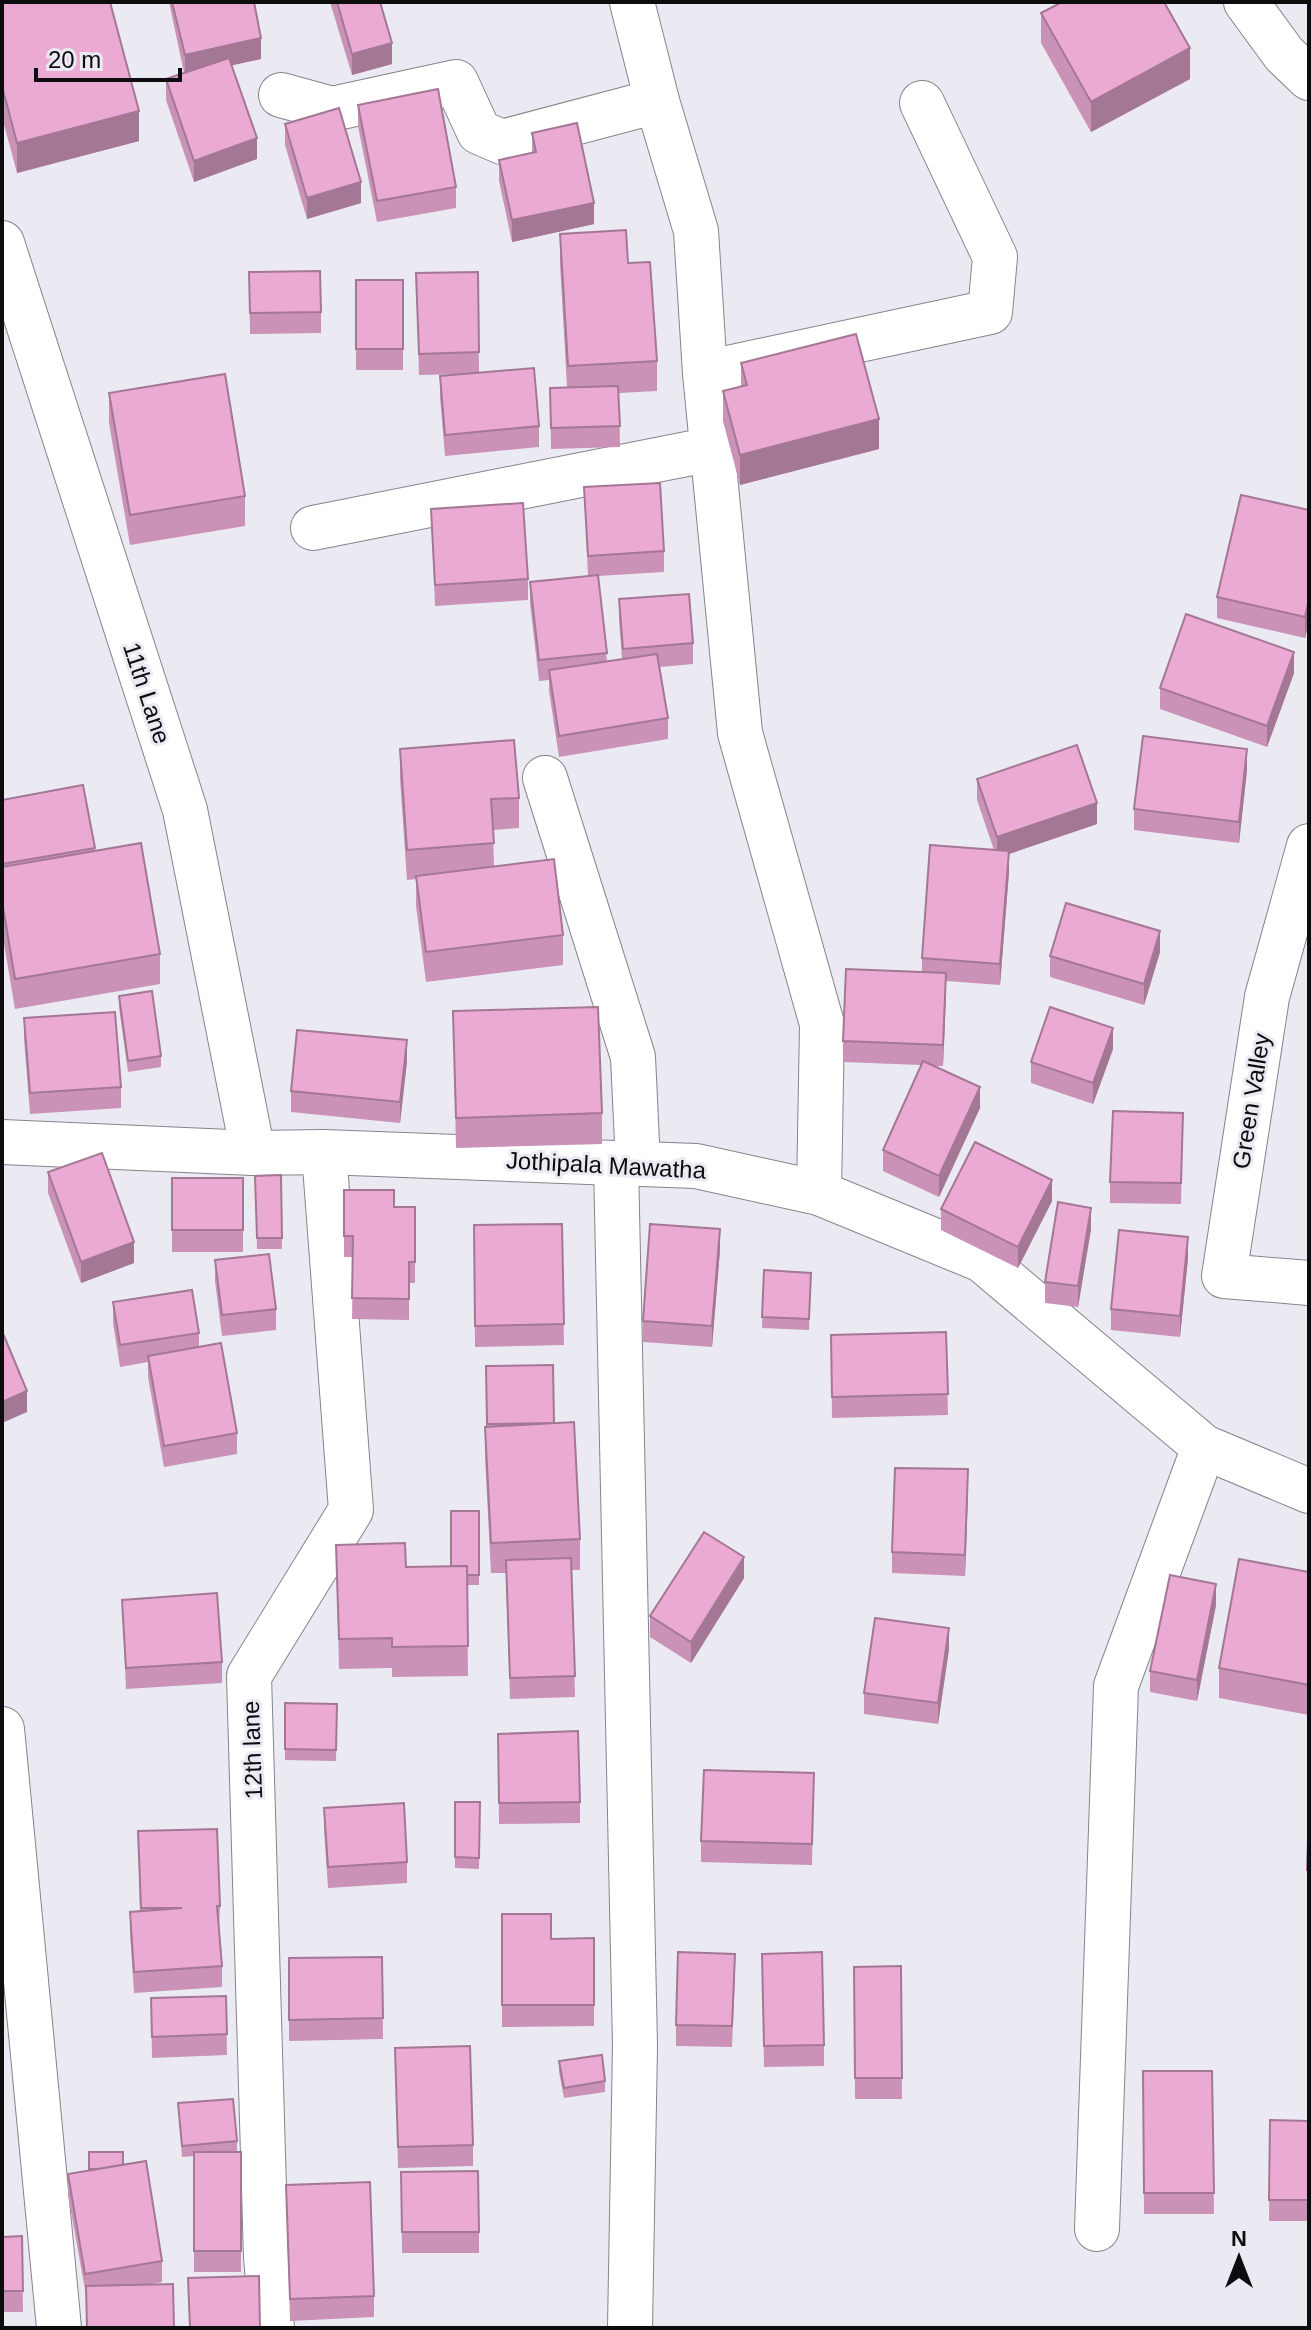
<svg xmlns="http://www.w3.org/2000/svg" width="1311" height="2330" viewBox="0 0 1311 2330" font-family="Arial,sans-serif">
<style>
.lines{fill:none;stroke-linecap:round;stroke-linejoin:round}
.minor-casing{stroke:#85848c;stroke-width:46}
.minor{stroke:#fff;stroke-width:44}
.wall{fill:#c992b6}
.shaded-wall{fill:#a47794}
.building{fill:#eaaad4;stroke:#a47794;stroke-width:2}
.labels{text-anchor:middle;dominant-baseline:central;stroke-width:6;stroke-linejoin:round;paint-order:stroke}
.street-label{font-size:24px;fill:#0d0d10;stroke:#ebeaf3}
</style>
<rect width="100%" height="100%" fill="#ebeaf3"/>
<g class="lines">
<defs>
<g id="minor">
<path d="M632,2L657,101L696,231L705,373L740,733L822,1024L819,1193"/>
<path d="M1246,2L1284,54L1309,78"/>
<path d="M281,95L332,109L456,82L479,132L502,142L657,101"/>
<path d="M2,243L185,810L253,1153"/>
<path d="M705,373L990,312L995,257L922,103"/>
<path d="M313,528L712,449"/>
<path d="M545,778L633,1057L638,1164"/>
<path d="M1309,846L1267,997L1224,1276L1309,1283"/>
<path d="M2,1142L253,1153L324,1152L696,1166L819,1193L982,1260L1204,1447L1309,1491"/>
<path d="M616,1164L635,2046L630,2328"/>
<path d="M2,1729L59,2328"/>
<path d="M1097,2229L1116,1686L1204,1447"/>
<path d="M272,2328L266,2257L249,1676L351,1510L324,1152"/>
</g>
</defs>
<use href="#minor" class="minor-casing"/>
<use href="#minor" class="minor"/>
</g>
<g class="wall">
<path d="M2,2L139,141L17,173L2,117Z"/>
<path d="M169,2H254L261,59L232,65L257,159L194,182L166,100V79L184,73Z"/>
<path d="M330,2H380L392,64L352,75Z"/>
<path d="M1041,13L1190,79L1091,132L1041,43Z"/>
<path d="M358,105L456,187V208L377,222L358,126Z"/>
<path d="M285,124L361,203L307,219L285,145Z"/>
<path d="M532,133L594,224L512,242L499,181V160L532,153Z"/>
<path d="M560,234L628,263L657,361V391L619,393L620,447L551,449L550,388L567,387L560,264Z"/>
<path d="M249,272L321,312V333L250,334Z"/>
<path d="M478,272L479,373L539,426V447L445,456L440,397V376L468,374L419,375L416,273Z"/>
<rect x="356" y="280" width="47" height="90"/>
<path d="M741,363L879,449L740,485L723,421V391L741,386Z"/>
<path d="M109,393L245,496V526L130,545L109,423Z"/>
<path d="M584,487L664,551V572L598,576L607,661L622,659L619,620V599L693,643V664L660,667L668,718V739L559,757L549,691V680L539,681L530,604V582L588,576Z"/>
<path d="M431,509L528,579V600L435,606Z"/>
<path d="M1309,510V621L1305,638L1217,618V597Z"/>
<path d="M1294,673L1267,747L1160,709V688Z"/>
<path d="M400,749L519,798V828L493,830L494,866L563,935V965L426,982L416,906V879L407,880L400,779Z"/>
<path d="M1247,770L1239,843L1134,830V809Z"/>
<path d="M977,779L1097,824L1009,854V872L1000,985L946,981L943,1066H933L980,1108L939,1197L883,1171V1150L921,1065L843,1062V1041L922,972V958L994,850L977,800Z"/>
<path d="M2,800L95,848V851L160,954V984L15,1009L2,932Z"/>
<path d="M1160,952L1144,1005L1050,977V956Z"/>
<path d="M119,996L161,1056V1067L128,1072L119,1007Z"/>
<path d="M453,1011L602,1113V1144L456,1148Z"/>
<path d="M24,1018L121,1087V1108L30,1114L24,1039Z"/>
<path d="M1113,1049L1093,1104L1031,1083V1062Z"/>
<path d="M407,1061L400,1123L291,1112V1091Z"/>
<path d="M1183,1113L1181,1204L1110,1203V1182Z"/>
<path d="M48,1172L134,1263L81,1283L48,1193Z"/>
<path d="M281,1175L282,1249H257L255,1176Z"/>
<rect x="172" y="1178" width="71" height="74"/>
<path d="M344,1190L394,1207H415V1283H409V1320L352,1319L353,1257H344Z"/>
<path d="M1052,1201L1018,1268L941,1230V1209Z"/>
<path d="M562,1224L564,1345L475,1347L474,1225Z"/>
<path d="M1091,1229L1078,1307L1045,1303V1282Z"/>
<path d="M720,1250L712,1347L643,1342V1321Z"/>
<path d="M1188,1258L1180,1337L1111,1330V1309Z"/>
<path d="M215,1260L276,1309V1330L222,1336L215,1281Z"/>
<path d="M764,1270L811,1273L809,1330L762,1328Z"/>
<path d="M113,1302L199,1333V1347L237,1433V1454L164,1467L148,1377V1362L120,1367L113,1323Z"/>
<path d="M946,1332L948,1415L832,1418L831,1335Z"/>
<path d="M486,1366L554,1423L580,1539V1570H572L575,1697L510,1699L506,1573H491L485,1457V1427H486Z"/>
<path d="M968,1490L965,1576L892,1573V1552Z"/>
<path d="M479,1511V1585H467L468,1676L392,1677V1668L339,1669L336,1545L406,1567L451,1566Z"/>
<path d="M1309,1572V1715L1219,1698V1668Z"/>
<path d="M744,1578L691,1663L650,1637V1616Z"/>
<path d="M122,1600L222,1662V1683L126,1689Z"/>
<path d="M1216,1605L1197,1701L1150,1692V1671Z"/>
<path d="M949,1649L938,1724L864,1714V1693Z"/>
<path d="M285,1703L337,1704L336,1761L285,1760Z"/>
<path d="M498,1734L580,1802V1823L499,1824Z"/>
<path d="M814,1773L812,1865L701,1862V1841Z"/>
<path d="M455,1802H480L479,1869L455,1868Z"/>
<path d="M324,1808L407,1862V1883L328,1888L324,1829Z"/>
<path d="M1309,1809V1900H1307Z"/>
<path d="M138,1831L220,1906L219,1927L222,1966V1987L134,1993L130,1933V1912L140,1911Z"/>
<path d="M502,1914L551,1939L594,1938V2026L502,2027Z"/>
<path d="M762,1954L824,2045V2066L764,2067Z"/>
<path d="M382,1957L383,2039L289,2041V1958Z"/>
<path d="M901,1966L902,2099H855L854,1967Z"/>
<path d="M735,1975L732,2047L676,2046V2025Z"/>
<path d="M226,1996L227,2055L152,2058L151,1998Z"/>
<path d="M395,2048L473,2145V2166L398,2168Z"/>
<path d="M559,2061L605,2081V2092L564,2098L559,2072Z"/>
<path d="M1143,2071H1212L1214,2214H1144Z"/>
<path d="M178,2103L237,2141V2152H241V2272H194V2156L182,2157Z"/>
<path d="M1270,2120L1309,2121V2221H1269Z"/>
<path d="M89,2152L123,2165L162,2261V2282L151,2284L174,2328H86V2295L68,2195V2174L89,2171Z"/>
<path d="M401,2172L479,2232V2253H402Z"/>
<path d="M286,2185L374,2296V2317L290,2321Z"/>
<path d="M22,2236L23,2312H2V2237Z"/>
</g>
<g class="shaded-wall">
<path d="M261,38V59L185,76V55Z"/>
<path d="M392,43V64L352,75V54Z"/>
<path d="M1190,48V79L1091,132V102Z"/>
<path d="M139,111V141L17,173V143Z"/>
<path d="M257,138V159L194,182V161Z"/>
<path d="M361,182V203L307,219V198Z"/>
<path d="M594,203V224L512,242V220Z"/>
<path d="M879,419V449L740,485V455Z"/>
<path d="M1309,599V621L1305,638V617Z"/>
<path d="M1294,652V673L1267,747V726Z"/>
<path d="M1247,749V770L1239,843V822Z"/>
<path d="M1097,803V824L1009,854V872L1000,985L997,837Z"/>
<path d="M1160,931V952L1144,1005V984Z"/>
<path d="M946,973V994L943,1066V1045Z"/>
<path d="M1113,1028V1049L1093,1104V1083Z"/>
<path d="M407,1040V1061L400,1123V1102Z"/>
<path d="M980,1087V1108L939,1197V1176Z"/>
<path d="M1052,1180V1201L1018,1268V1247Z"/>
<path d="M1091,1208V1229L1078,1307V1286Z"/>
<path d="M720,1229V1250L712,1347V1326Z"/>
<path d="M1188,1237V1258L1180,1337V1316Z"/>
<path d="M134,1242V1263L81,1283V1262Z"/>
<path d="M27,1391V1412L2,1423V1402Z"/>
<path d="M968,1469V1490L965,1576V1555Z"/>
<path d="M744,1557V1578L691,1663V1642Z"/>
<path d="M1216,1584V1605L1197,1701V1680Z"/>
<path d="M949,1628V1649L938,1724V1703Z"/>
</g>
<g class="building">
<path d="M2,2H110L139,111L17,143L2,86Z"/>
<path d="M172,2H254L261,38L185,55Z"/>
<path d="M337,2H380L392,43L352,54Z"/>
<path d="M1062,2H1164L1190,48L1091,102L1041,13Z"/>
<path d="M229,58L257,138L194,161L166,79Z"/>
<path d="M438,89L456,187L377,201L358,105Z"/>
<path d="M339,108L361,182L307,198L285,124Z"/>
<path d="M577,123L594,203L512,220L499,160L536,152L532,133Z"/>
<path d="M626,230L628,263L650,262L657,361L568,366L560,234Z"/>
<path d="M320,271L321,312L250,313L249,272Z"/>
<path d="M478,272L479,352L419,354L416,273Z"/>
<rect x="356" y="280" width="47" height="69"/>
<path d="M856,334L879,419L740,455L723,391L747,385L741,363Z"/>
<path d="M534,368L539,426L445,435L440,376Z"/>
<path d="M225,374L245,496L130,515L109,393Z"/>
<path d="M618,386L620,426L551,428L550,388Z"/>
<path d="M660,483L664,551L588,556L584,487Z"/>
<path d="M1241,495L1309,510V599L1305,617L1217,597Z"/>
<path d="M523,503L528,579L435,585L431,509Z"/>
<path d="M598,575L607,653L539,660L530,582Z"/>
<path d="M689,594L693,643L623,649L619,599Z"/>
<path d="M1186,614L1294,652L1267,726L1160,688Z"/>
<path d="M657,654L668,718L559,736L549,670Z"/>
<path d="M1143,736L1247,749L1239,822L1134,809Z"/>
<path d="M514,740L519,798L491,799L494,843L407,850L400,749Z"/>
<path d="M1077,745L1097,803L997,837L977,779Z"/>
<path d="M83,785L95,848L2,864V800Z"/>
<path d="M141,843L160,954L15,979L2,901V867Z"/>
<path d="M930,845L1009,851L1000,964L922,958Z"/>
<path d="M554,859L563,935L426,952L416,876Z"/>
<path d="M1066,903L1160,931L1144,984L1050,956Z"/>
<path d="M846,969L946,973L943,1045L843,1041Z"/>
<path d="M152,991L161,1056L128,1061L119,996Z"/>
<path d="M598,1007L602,1113L456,1118L453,1011Z"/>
<path d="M1050,1007L1113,1028L1093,1083L1031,1062Z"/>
<path d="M115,1012L121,1087L30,1093L24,1018Z"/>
<path d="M297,1030L407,1040L400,1102L291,1091Z"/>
<path d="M923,1061L980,1087L939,1176L883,1150Z"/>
<path d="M1113,1111L1183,1113L1181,1183L1110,1182Z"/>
<path d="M975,1142L1052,1180L1018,1247L941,1209Z"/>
<path d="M102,1153L134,1242L81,1262L48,1172Z"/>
<path d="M281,1175L282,1238H257L255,1176Z"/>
<rect x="172" y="1178" width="71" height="52"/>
<path d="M344,1190H394V1207H415V1262H409V1299L352,1298L353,1236H344Z"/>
<path d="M1058,1202L1091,1208L1078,1286L1045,1282Z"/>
<path d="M562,1224L564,1324L475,1326L474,1225Z"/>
<path d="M650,1224L720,1229L712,1326L643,1321Z"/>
<path d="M1119,1230L1188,1237L1180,1316L1111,1309Z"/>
<path d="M269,1254L276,1309L222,1315L215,1260Z"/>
<path d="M764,1270L811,1273L809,1319L762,1317Z"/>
<path d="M192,1290L199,1333L120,1345L113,1302Z"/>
<path d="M2,1331L27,1391L2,1402Z"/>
<path d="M946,1332L948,1394L832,1397L831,1335Z"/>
<path d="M221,1343L237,1433L164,1446L148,1356Z"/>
<path d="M553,1365L554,1423L487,1424L486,1366Z"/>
<path d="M574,1422L580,1539L491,1543L485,1427Z"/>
<path d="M895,1468L968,1469L965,1555L892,1552Z"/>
<path d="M451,1511H479V1575H467V1566H451Z"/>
<path d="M704,1532L744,1557L691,1642L650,1616Z"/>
<path d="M405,1543L406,1567L467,1566L468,1646L392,1647V1638L339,1639L336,1545Z"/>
<path d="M571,1558L575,1676L510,1678L506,1560Z"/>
<path d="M1239,1559L1309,1572V1685L1219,1668Z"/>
<path d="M1170,1575L1216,1584L1197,1680L1150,1671Z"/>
<path d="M217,1593L222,1662L126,1668L122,1600Z"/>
<path d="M875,1618L949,1628L938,1703L864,1693Z"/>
<path d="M285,1703L337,1704L336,1750L285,1749Z"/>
<path d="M578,1731L580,1802L499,1803L498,1734Z"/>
<path d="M704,1770L814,1773L812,1844L701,1841Z"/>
<path d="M455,1802H480L479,1858L455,1857Z"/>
<path d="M404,1803L407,1862L328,1867L324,1808Z"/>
<path d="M1309,1809V1870H1307Z"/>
<path d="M217,1829L220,1906H217L222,1966L134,1972L130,1912L182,1908H141L138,1831Z"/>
<path d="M502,1914H551V1939L594,1938V2005H502Z"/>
<path d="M678,1952L735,1954L732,2026L676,2025Z"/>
<path d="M822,1952L824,2045L764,2046L762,1954Z"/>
<path d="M382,1957L383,2018L289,2020V1958Z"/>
<path d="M901,1966L902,2078H855L854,1967Z"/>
<path d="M226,1996L227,2034L152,2037L151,1998Z"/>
<path d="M470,2046L473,2145L398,2147L395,2048Z"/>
<path d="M602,2055L605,2081L564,2088L559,2061Z"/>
<path d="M1143,2071H1212L1214,2193H1144Z"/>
<path d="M233,2099L237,2141L182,2146L178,2103Z"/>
<path d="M1270,2120L1309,2121V2200H1269Z"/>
<path d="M89,2152H123V2165L98,2169H89Z"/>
<rect x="194" y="2152" width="47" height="99"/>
<path d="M146,2161L162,2261L85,2274L68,2174Z"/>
<path d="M478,2171L479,2232H402L401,2172Z"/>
<path d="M370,2182L374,2296L290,2299L286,2185Z"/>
<path d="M22,2236L23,2291H2V2237Z"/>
<path d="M259,2276L260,2328H190L188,2278Z"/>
<path d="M173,2284L174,2327L87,2328L86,2286Z"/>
</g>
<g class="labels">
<g class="street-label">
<text transform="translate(147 693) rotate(72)">11th Lane</text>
<text transform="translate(1251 1101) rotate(-81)">Green Valley</text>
<text transform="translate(606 1165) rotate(3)">Jothipala Mawatha</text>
<text transform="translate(252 1750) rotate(-92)">12th lane</text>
</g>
</g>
<rect width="1311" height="2330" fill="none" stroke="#0d0d10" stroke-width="8"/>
<g transform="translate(1239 2258)" stroke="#ebeaf3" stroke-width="6" paint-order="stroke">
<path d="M0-6L14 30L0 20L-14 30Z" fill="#0d0d10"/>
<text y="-12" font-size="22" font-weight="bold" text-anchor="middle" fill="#0d0d10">N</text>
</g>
<path d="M36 68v12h144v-12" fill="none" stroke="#0d0d10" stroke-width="4"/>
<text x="48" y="68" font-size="24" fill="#0d0d10" stroke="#ebeaf3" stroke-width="6" paint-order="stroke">20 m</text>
</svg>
